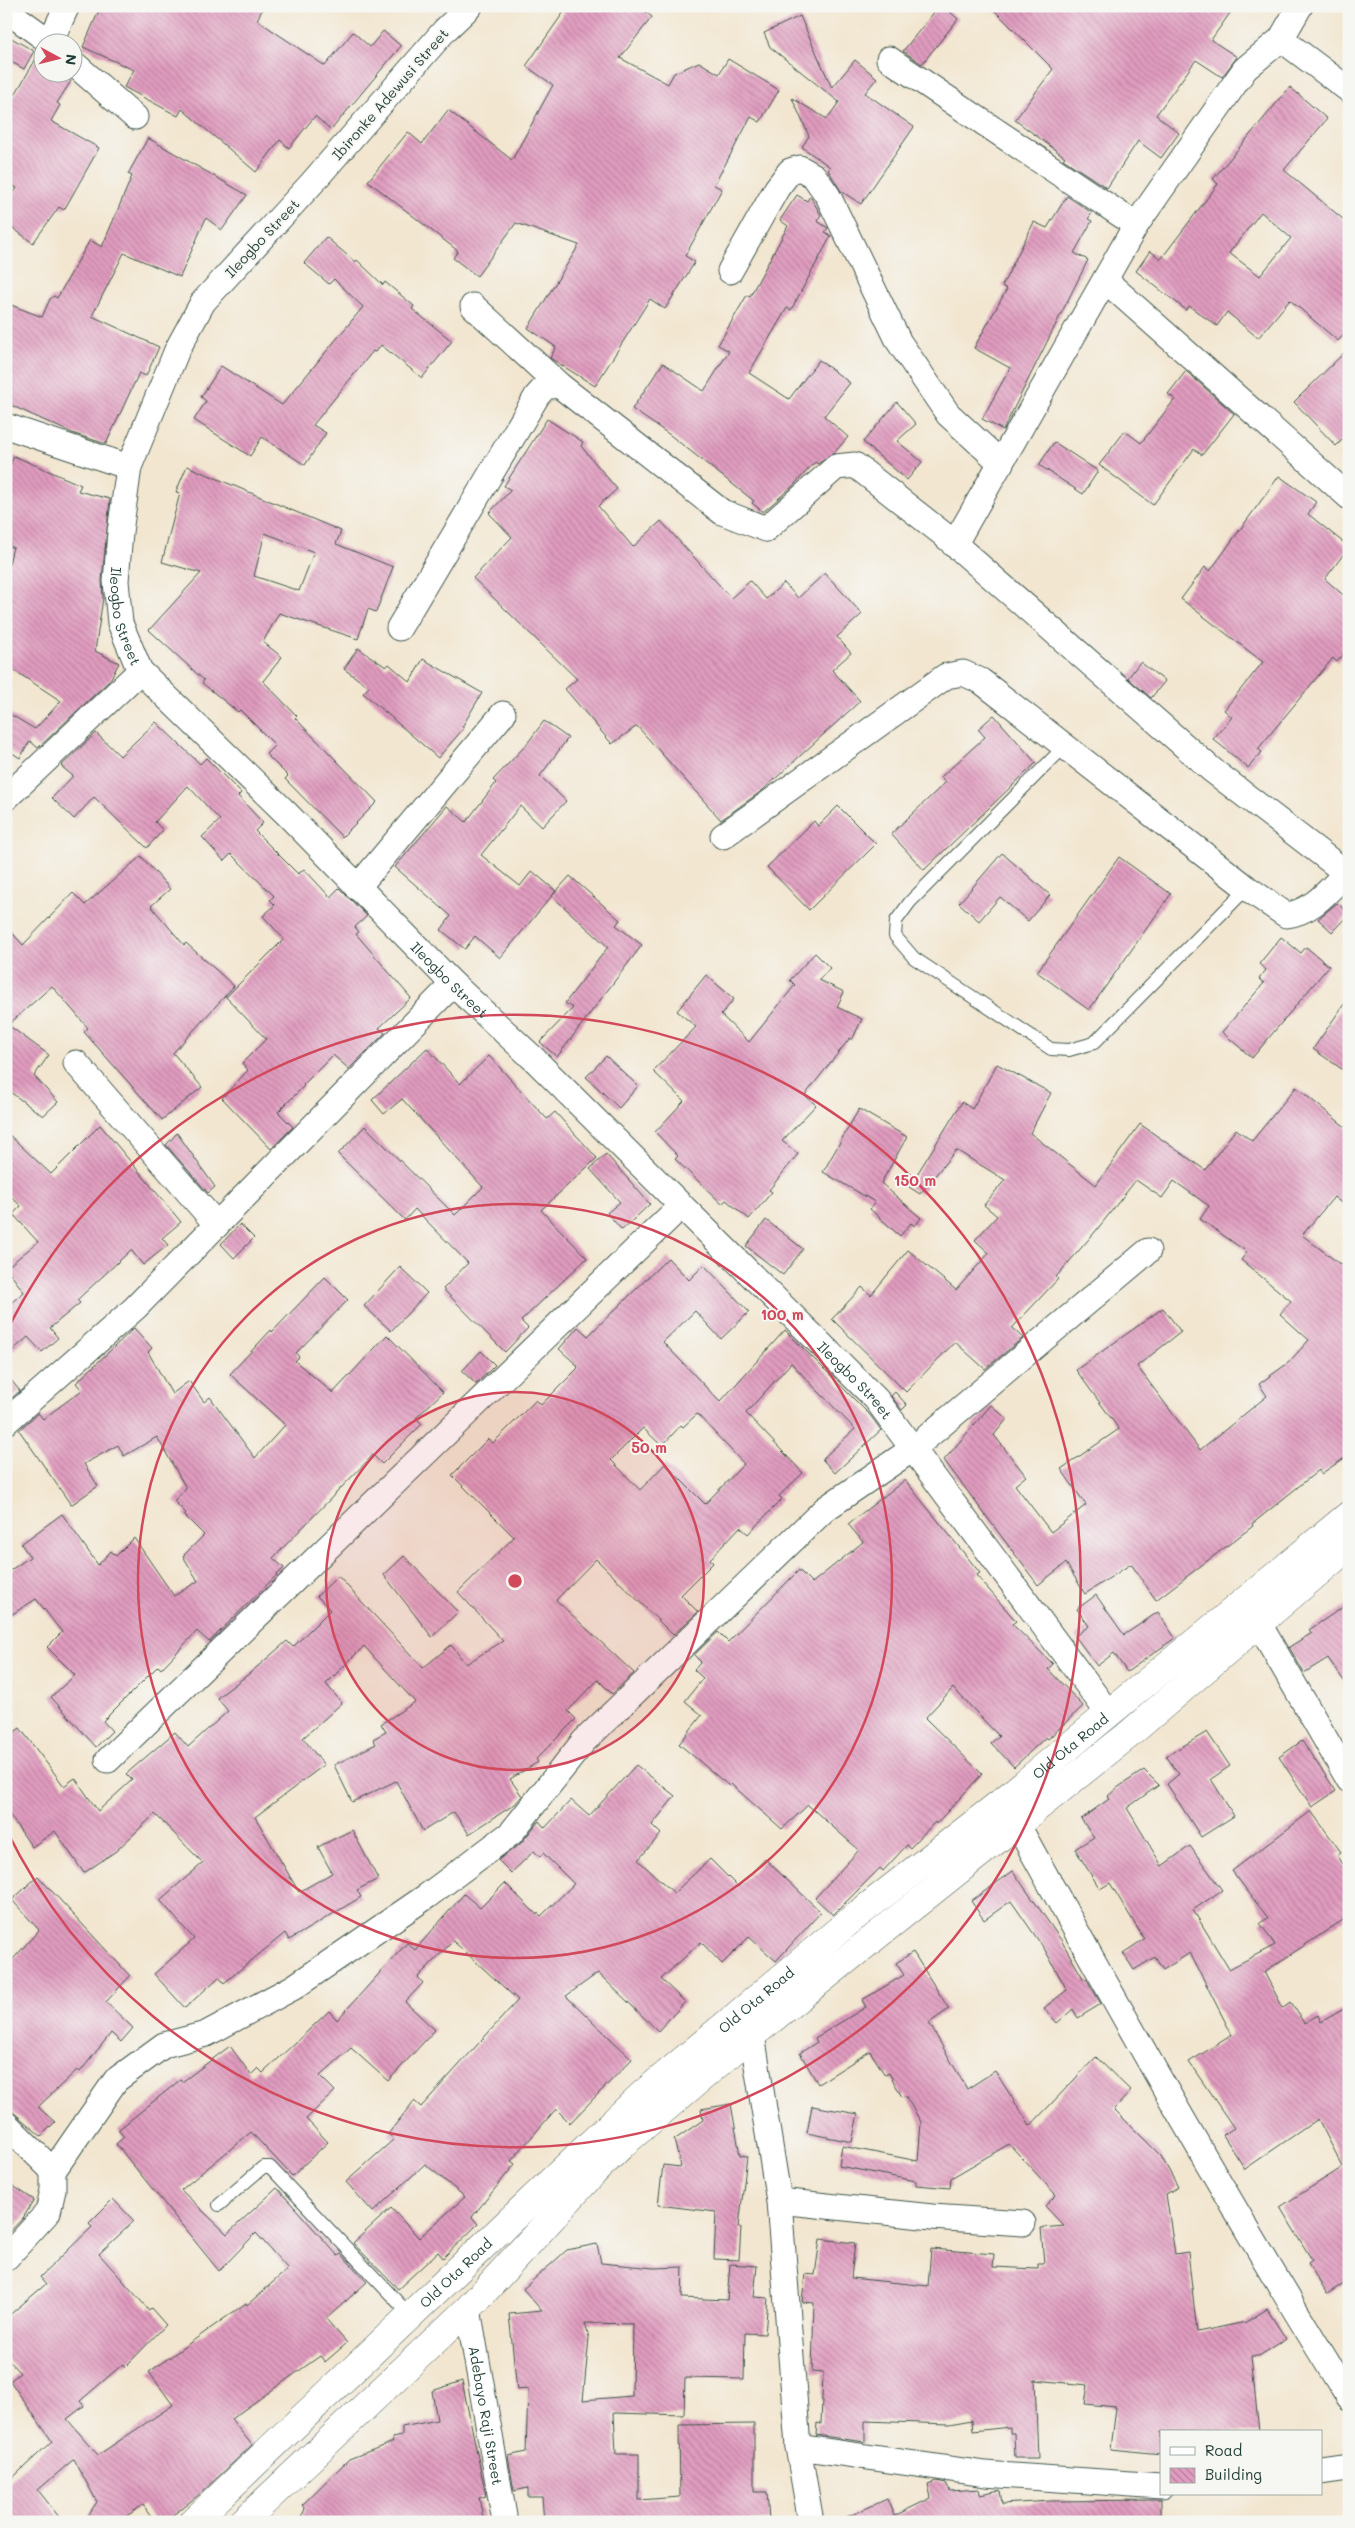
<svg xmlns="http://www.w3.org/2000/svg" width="1355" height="2528" viewBox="0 0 1355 2528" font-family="Mali,sans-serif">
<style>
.building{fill:url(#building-back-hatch);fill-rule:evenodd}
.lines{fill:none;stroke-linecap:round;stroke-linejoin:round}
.service-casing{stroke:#3f564b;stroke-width:14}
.minor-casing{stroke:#3f564b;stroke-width:27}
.tertiary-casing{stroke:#3f564b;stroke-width:29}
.service{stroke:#fff;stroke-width:12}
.minor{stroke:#fff;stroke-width:25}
.tertiary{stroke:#fff;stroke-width:28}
.ring{fill:none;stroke:#d1495b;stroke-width:2.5}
.labels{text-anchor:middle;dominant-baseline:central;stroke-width:4;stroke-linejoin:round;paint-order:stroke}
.street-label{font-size:14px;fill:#1f3d34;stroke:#f6f6f2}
.centre{fill:#d1495b;stroke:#f6f6f2;stroke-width:2.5}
.ring-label{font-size:15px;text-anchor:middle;font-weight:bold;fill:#d1495b;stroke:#f6f6f2;stroke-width:4;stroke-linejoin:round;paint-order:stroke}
</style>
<defs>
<pattern id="building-back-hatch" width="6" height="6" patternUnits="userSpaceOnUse" patternTransform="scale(1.25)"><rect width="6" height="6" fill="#e19bbf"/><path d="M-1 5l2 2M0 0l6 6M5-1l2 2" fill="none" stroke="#b6809c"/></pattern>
</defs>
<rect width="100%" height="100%" fill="#f6f6f2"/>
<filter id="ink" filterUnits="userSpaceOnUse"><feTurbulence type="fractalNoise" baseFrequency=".02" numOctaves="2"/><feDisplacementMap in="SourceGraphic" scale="10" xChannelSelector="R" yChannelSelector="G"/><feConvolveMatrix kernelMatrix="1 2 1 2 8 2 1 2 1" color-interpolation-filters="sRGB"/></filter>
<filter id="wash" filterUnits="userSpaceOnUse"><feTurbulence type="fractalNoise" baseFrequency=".0096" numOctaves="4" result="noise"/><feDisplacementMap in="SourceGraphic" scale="20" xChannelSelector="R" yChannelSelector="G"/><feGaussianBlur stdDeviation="1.12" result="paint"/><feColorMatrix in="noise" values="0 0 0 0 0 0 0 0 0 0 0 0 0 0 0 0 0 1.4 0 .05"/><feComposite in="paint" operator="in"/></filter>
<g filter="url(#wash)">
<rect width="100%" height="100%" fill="#f2e6d0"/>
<g id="blocks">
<g class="building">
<path d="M101,6H264L257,20L325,66L353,32L370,47L383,31L401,46L331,130L315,116L289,148L280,140L256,172L182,109L178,116L124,87L134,70L83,47Z"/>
<path d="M568,6H639L652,17L620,58L668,84L674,73L699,62L719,74L728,59L779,90L760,122L751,117L714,185L722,189L685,256L695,262L665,309L650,299L595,386L550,358L556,347L528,328L579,245L516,223L477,276L453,258L458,251L368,181L408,132L422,144L448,110L512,160L553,85L526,66Z"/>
<path d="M939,6H943L958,19L922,64L903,51Z"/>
<path d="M990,6H1235L1211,40L1237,57L1222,77L1196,60L1156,115L1179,133L1161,158L1138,141L1107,188L1063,159L1065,157L1015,120L1053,69Z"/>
<path d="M800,16L832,88L855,60L877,78L865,93L914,127L861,204L841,191L828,170L830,167L802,147L809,136L792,98L827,119L839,102L770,47L764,33Z"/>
<path d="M6,35L34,51L24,69L6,59Z"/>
<path d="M37,57L42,60V72H61L71,81L57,103L60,105L51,121L99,148L64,210L59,207L33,243L6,223V201L17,188L6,182V110Z"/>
<path d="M1290,87L1327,119L1284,170L1349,224V329L1338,341L1290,300L1258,338L1227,312L1217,326L1189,306L1186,310L1136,271L1150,251L1161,259L1218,184L1213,179ZM1261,212L1291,238L1260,276L1229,253Z"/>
<path d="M148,138L247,195L222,230L206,218L180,277L124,253L92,316L159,347L146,376L139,373L106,444L72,433L6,403V303L42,317L50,299L54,296L57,298L90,240L102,247L132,176L128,174Z"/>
<path d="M797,195L807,201L810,196L821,215L817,221L828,228L825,232L831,236L791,310L787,308L749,373L789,399L819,360L850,383L824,416L848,437L834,453L818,464L815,462L794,485L763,512L752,503L754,501L670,435L632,409L663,363L704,391L729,351L718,345L747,295L750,296L788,226L780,220Z"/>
<path d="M1067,196L1092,213L1088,219L1092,221L1074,253L1088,260L1003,430L982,419L1010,368L974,348L1007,289L1002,286L1034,222L1047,228Z"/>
<path d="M326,237L355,262L357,260L383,285L385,282L414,306L412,309L452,341L422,378L381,345L375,352L373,351L313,425L326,433L305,465L262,437L250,456L194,420L206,401L201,397L221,366L282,405L363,307L334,279L329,284L304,263Z"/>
<path d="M1349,348V433L1336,446L1294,402Z"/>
<path d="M1186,371L1234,414L1202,455L1194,449L1153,505L1099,465L1125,431L1141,443L1175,399L1168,394Z"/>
<path d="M897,402L916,424L897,441L922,462L907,480L863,442Z"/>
<path d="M547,419L583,442L581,446L617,489L598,506L633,547L661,521L731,598L750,581L766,599L784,583L798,598L825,573L862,614L837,637L851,653L832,670L860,701L763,790L721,820L637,726L612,744L565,689L577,679L473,578L512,537L489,513L511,490L504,486Z"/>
<path d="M1054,442L1098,471L1083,494L1039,465Z"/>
<path d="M14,456L81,485L78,491L110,499L102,580L103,598L95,651L119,663L110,680L38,748L30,741L20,758L6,749V712L35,729L61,701L6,665V576L13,547H9L13,529L6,528V473Z"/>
<path d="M187,466L341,531L336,544L393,567L376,612L368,609L358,639L279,613L263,642L282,657L263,681L297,716L295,718L377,802L342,837L285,779L288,776L266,754L275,745L240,710L238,712L202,683L204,680L149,630L201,573L162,562L180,493L176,492ZM265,533L314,552L299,591L254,576Z"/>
<path d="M1279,476L1316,502L1308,514L1349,547L1325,579L1349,600V648L1337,662L1333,658L1258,749L1262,752L1248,768L1213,739L1232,717L1224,710L1263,662L1181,599L1205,567L1210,571Z"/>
<path d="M358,648L386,667L389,664L410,682L423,659L482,693L462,727L464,728L438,758L363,693L369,687L344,669Z"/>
<path d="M1140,662L1165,681L1151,698L1128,678Z"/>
<path d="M994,715L1036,763L924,870L891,834L946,782L941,777L985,737L978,729Z"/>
<path d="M544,721L568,738L540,776L566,801L542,827L520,806L481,855L520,886L532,871L556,891L500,958L475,936L465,949L441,930L451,916L395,867L447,806L466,822L496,783L493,780L526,745Z"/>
<path d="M156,722L200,764L206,758L241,793L238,796L263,823L255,831L298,874L304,869L330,897L339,888L367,916L355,927L359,932L356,934L411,998L379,1028L385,1033L349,1069L333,1055L303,1085L304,1086L278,1112L293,1127L271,1149L222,1098L248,1070L242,1063L266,1039L226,997L284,939L263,916L275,905L270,900L274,896L231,854L224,861L202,837L220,820L188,786L155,822L163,830L147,848L94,797L74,819L52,798L73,776L61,766L96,733L120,756Z"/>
<path d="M838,806L876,844L809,910L767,867L814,821L818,826Z"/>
<path d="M1002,853L1050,895L1028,921L1000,897L979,921L959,903Z"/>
<path d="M141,856L170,889L151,906L184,945L186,943L234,986L173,1053L202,1087L162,1120L84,1032L88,1028L52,986L8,1025L49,1055L34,1076L58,1102L43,1116L6,1089V926L23,945L73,893L85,905Z"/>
<path d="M1119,857L1171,894L1089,1010L1037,972Z"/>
<path d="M570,876L620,920L616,925L642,945L557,1057L540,1042L573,1008L565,1003L608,947L552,896Z"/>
<path d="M1337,903L1349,914L1332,932L1318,919Z"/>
<path d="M1281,937L1301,953L1306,947L1329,966L1252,1058L1222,1032L1264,983L1259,979L1266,970L1259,964Z"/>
<path d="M815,953L830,968L819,980L844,992L837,1007L862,1019L852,1040L850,1038L805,1095L816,1105L782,1141L798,1154L769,1190L772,1192L749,1219L726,1200L722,1204L675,1159L678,1156L655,1132L684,1101L653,1071L696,1027L677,1011L706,975L734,999L721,1015L749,1042L795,985L790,980Z"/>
<path d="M1349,997V1074L1313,1049Z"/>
<path d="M427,1048L460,1084L489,1056L547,1119L555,1112L597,1158L541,1210L587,1258L521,1321L528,1328L505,1352L443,1289L468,1263L415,1209L405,1220L338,1154L365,1126L455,1215L483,1187L402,1099L384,1114L372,1100Z"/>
<path d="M606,1056L638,1086L619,1108L586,1077Z"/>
<path d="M997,1064L1051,1093L1030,1133L1096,1185L1140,1124L1205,1170L1236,1129L1252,1141L1296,1087L1349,1130V1209L1334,1197L1302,1235L1349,1271V1455L1321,1474L1319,1470L1252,1524L1253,1526L1156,1600L1131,1564L1085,1594L1066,1563L1038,1585L944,1460L991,1405L1007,1419L994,1435L1026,1476L1015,1485L1051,1532L1086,1505L1061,1469L1119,1429L1076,1370L1163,1308L1181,1332L1137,1366L1200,1450L1267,1396L1259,1384L1288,1363L1309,1340L1280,1314L1291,1301L1241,1260L1247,1252L1200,1219L1209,1206L1174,1181L1162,1198L1136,1180L1095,1232L1056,1277L1058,1279L1012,1328L1023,1338L985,1369L955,1342L906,1392L832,1319L862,1287L871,1295L908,1250L956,1290L989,1253L975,1240L997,1216L984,1205L1005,1180L956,1150L920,1194L909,1187L962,1102L972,1109Z"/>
<path d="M859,1109L907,1137L881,1183L921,1218L915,1226L911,1223L900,1236L870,1209L875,1202L823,1172Z"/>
<path d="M100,1125L181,1222L162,1238L168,1245L143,1265L131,1250L77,1300L80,1303L50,1328L58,1338L42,1352L28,1337L6,1356V1307L24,1292L6,1268L38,1242L13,1214L21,1206L6,1192V1132L51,1174Z"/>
<path d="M177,1133L215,1187L208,1193L166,1145Z"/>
<path d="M606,1154L650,1204L622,1230L607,1213L620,1202L590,1169Z"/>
<path d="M766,1220L803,1249L783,1275L746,1246Z"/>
<path d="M240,1224L254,1238L234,1258L221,1244Z"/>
<path d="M668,1258L689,1280L704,1265L749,1312L721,1339L695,1311L663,1342L720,1402L785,1330L870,1415L881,1430L835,1473L822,1459L855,1429L791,1363L746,1413L803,1473L779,1496L782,1499L748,1534L740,1527L710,1559L713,1563L681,1595L698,1612L673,1635L596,1559L556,1600L634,1673L612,1694L598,1680L568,1711L576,1719L536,1759L538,1762L510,1779L522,1796L515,1804L469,1834L454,1812L423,1831L396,1781L352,1802L334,1765L376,1744L373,1739L386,1732L381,1724L415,1702L364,1646L326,1684L342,1703L303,1738L324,1765L255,1817L299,1892L332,1873L318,1847L352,1830L378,1879L357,1890L361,1897L289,1940L285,1933L224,1983L219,1977L185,2008L154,1974L194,1939L160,1900L203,1863L155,1814L116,1851L84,1873L55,1831L32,1847L6,1810V1738L20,1728L64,1786L75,1778L98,1811L132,1780L126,1774L175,1732L188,1747L228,1711L217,1698L250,1673L287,1641L293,1647L330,1610L317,1596L338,1576L423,1668L451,1645L466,1664L503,1641L458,1592L514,1537L452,1475L488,1439L493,1443L536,1400L541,1405L577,1369L578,1366L559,1349L578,1327L588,1336ZM697,1414L744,1464L705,1504L665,1464L640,1490L611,1460L643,1428L662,1446L681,1425L683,1427Z"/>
<path d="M400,1267L427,1293L391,1331L364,1306Z"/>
<path d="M325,1277L348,1300L296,1353L299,1357L295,1361L333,1393L387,1335L443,1392L416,1418L422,1424L382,1464L373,1455L273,1558L284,1568L209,1642L197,1631L161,1669L158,1666L103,1721L112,1731L96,1747L51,1697L75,1675L47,1647L62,1632L36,1599L6,1618V1573L30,1557L21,1544L62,1514L98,1565L111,1551L116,1556L134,1538L174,1596L198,1581L183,1556L204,1535L184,1515L186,1513L174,1501L186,1488L157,1437L124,1456L118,1445L84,1464L98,1486L71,1505L19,1430L38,1413L43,1419L82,1390L76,1383L134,1328L152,1348L148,1352L172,1394L189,1381L204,1402L210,1397L255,1458L285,1425L230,1374L271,1330L272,1332Z"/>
<path d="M481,1351L495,1365L476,1384L462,1371Z"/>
<path d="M6,1374L20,1391L6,1403Z"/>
<path d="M895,1392L907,1405L902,1410L891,1396Z"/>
<path d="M905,1480L980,1573L976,1575L1016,1621L1012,1624L1053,1664L1048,1669L1083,1706L1048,1739L1046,1737L1014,1767L991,1743L999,1736L953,1688L925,1718L982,1774L936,1824L935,1822L910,1848L907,1845L883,1871L880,1868L833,1915L815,1898L859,1850L808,1805L782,1829L731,1784L729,1786L679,1744L702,1715L685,1701L703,1678L694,1670L701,1662L694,1655L718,1632L728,1642L799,1570L812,1583L863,1542L848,1524Z"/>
<path d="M404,1556L458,1612L432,1637L384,1575Z"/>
<path d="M1096,1595L1124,1635L1158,1612L1175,1638L1127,1672L1114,1653L1097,1666L1075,1636L1089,1626L1077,1609Z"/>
<path d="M1349,1603V1688L1328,1658L1304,1673L1289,1647L1312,1633L1309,1630Z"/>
<path d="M1207,1732L1230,1766L1211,1779L1234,1816L1201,1837L1167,1784L1179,1774L1166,1756Z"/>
<path d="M1302,1741L1336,1791L1312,1807L1279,1757Z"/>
<path d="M636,1765L675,1796L652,1825L661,1834L638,1860L674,1893L710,1859L738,1887L765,1859L821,1912L776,1961L749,1937L722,1964L701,1942L661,1979L685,2002L658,2031L598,1973L566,1996L632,2059L570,2123L556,2109L511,2161L515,2164L472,2217L478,2224L443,2258L438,2252L398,2289L353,2243L391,2208L419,2238L465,2197L425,2164L373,2212L346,2182L394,2139L388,2134L414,2101L421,2107L518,2000L453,1941L418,1977L423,1983L405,2002L435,2030L388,2081L351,2048L320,2076L335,2091L306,2119L328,2142L292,2176L251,2132L181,2190L227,2234L277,2188L338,2256L341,2254L367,2282L326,2319L347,2343L325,2362L320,2356L231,2419L252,2445L200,2494L164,2522H156L143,2505L118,2522H83L97,2502L74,2459L38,2490L63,2522H6V2484L52,2441L10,2381L20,2373L6,2358V2318L46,2284L40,2277L92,2227L89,2223L113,2199L134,2221L99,2254L149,2310L151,2308L166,2325L125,2367L123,2364L80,2401L84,2406L67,2419L98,2455L173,2405L149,2372L246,2303L247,2305L288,2269L256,2233L219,2271L116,2144L124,2137L118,2130L180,2080L182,2082L230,2046L251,2075L258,2068L263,2073L329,2011L337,2020L407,1943L415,1950L464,1894L480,1908L505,1883L537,1915L538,1913L541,1916L574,1884L543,1853L540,1857L534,1851L511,1873L498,1860L520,1844L539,1821L545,1828L571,1800L589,1816Z"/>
<path d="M1144,1770L1159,1785L1127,1808L1162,1866L1190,1846L1222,1890L1193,1910L1229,1969L1275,1945L1260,1923L1268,1918L1232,1871L1311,1811L1341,1852L1337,1855L1349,1873V1916L1264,1972L1283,2008L1291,2002L1304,2023L1318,2015L1321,2022L1349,2006V2280L1327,2294L1308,2263L1312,2260L1280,2207L1343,2167L1318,2119L1245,2169L1223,2135L1234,2128L1189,2062L1232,2035L1190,1953L1163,1970L1155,1957L1134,1970L1123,1953L1144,1939L1110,1883L1100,1889L1075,1849L1094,1837L1081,1819L1109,1799L1107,1797L1117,1788Z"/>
<path d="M1013,1871L1061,1940L1084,1980L1086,1978L1101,2004L1078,2018L1073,2009L1057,2023L1044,2008L1067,1990L1045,1950L1011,1901L984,1920L971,1901Z"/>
<path d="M38,1876L130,1976L106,2002L133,2028L121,2042L111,2033L80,2072L77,2070L38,2107L55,2122L41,2136L6,2106V1967L39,1930L12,1900Z"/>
<path d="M913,1952L949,2009L929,2023L967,2089L995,2071L1030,2126L1096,2057L1131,2091L1114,2109L1161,2156L1178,2187L1166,2194L1175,2254L1188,2252L1197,2332L1246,2322L1267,2309L1286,2339L1259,2356H1251L1259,2432H1161V2454L1111,2449L1116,2407L1085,2404L1088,2385L1035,2380L1038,2458H1015L1014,2433H1010V2427L973,2431L972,2420L949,2424L865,2421V2442L816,2435L817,2423L821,2424L823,2373L812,2372L814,2303L802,2302L805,2274L815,2275L820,2239L855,2243L851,2278L928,2286L931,2249L994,2254L993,2267L1038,2269V2264H1044L1041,2228L1064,2226L1045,2206L1056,2195L1009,2144L951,2178L950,2188L916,2185V2181L839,2166L842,2146L918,2161L921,2122L905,2095L902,2097L889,2073L885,2075L870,2051L818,2084L800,2053L817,2042L815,2038L866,2007L862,2000L904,1975L896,1963Z"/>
<path d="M731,2104L740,2155L747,2156L739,2227H741L739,2260L714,2259L716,2212L658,2205L663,2165L681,2167L674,2140L703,2120L701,2109Z"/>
<path d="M812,2106L858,2114L852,2142L807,2133Z"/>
<path d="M6,2181L34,2200L23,2218L6,2236Z"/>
<path d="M597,2244L601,2263L654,2268L683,2267L682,2298L727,2300L730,2264L757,2266L754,2297L768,2298L765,2334L745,2333L744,2379L685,2378L684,2415L614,2413L616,2454H639V2500L680,2497L679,2425L754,2424V2492H767L769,2520L544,2522L542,2497H528V2488L514,2491L508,2456L526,2452L528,2389L517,2390L509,2314L542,2311L523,2289L567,2250ZM585,2323L633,2324L632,2396L583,2400L589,2338Z"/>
<path d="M462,2381L486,2496L479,2498L484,2522H393L389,2515L372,2522H299L305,2509L302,2505L349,2459L393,2442L392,2438L402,2436V2427L437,2420L432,2391Z"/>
<path d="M936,2481L946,2483L950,2491L979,2489L980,2494L1000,2490L1002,2504L1051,2501L1160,2500V2522H836L887,2499L894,2516L931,2498L928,2484Z"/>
</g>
</g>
</g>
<g filter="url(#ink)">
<use href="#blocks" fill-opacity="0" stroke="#3f564b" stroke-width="1"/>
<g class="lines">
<defs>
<g id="service">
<path d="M1065,746L910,902L896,921L895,936L914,958L1051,1049L1069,1050L1094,1043L1247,888"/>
<path d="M219,2205L263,2167H270L409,2314"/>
</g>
<g id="minor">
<path id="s1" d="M470,6L445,30L312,183L203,302L177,350L129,467L120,532L116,581L120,623L140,671L286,813L453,984L535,1060L876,1399L1109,1714"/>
<path d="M6,10L50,42L67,6"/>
<path d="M1281,39L1349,90"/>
<path d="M889,59L1136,225"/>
<path d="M72,62L135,117"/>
<path d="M730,271L777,188L790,171L800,168L814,176L828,196L899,342L948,414L1001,463"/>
<path d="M1106,281L1349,497"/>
<path d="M473,306L559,385L722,512L766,529L836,467L855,465L943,534L1212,770L1349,875"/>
<path d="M6,426L129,467"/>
<path d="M954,545L1136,225L1245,69L1281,39L1300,6"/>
<path d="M399,628L537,396L545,387L559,385"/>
<path d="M6,798L140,671"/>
<path d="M723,836L946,676L963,673L981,681L1247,888L1286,915C1312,912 1328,891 1346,873"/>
<path d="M357,888L503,714"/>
<path d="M76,1063L217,1225"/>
<path d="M6,1422L135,1308L453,984"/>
<path d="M1259,1624L1349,1780"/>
<path d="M108,1760L681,1206"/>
<path d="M1017,1824C1124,2018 1232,2210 1349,2398"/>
<path d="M752,2035L779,2201L798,2447L811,2522"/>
<path d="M6,2124L53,2171"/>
<path d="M779,2201L932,2217L1023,2223"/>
<path d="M6,2258L48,2212L53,2190V2171L116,2080L164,2045L206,2034L294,1987L427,1896L511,1833L584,1741L825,1509L914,1448L1148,1251"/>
<path id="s2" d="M468,2309L505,2522"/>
<path d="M798,2447L985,2474L1161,2486"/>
<path d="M1321,2472L1349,2468"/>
</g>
<g id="tertiary">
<path id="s3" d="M193,2522L644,2093L852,1919L1003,1801L1349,1515"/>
<path d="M243,2522L468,2309L594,2172L624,2143L752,2035L1127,1736L1349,1546"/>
</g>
</defs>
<use href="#service" class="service-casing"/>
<use href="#minor" class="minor-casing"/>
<use href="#tertiary" class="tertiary-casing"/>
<use href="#service" class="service"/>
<use href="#minor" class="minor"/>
<use href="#tertiary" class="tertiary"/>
</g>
</g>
<circle cx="515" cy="1581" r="189" fill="#d1495b" fill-opacity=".12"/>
<g class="ring">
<circle cx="515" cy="1581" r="189"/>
<circle cx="515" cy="1581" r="377"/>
<path d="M6 1333A566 566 0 1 1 6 1829"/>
</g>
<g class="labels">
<g class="street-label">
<text transform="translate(390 94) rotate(-49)">Ibironke Adewusi Street</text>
<text transform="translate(262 238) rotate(-47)">Ileogbo Street</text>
<text stroke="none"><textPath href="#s1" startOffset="731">Ileogbo Street</textPath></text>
<text stroke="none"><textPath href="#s1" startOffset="1226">Ileogbo Street</textPath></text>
<text stroke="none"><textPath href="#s1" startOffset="1796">Ileogbo Street</textPath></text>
<text stroke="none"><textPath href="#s3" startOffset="1172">Old Ota Road</textPath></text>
<text stroke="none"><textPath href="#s3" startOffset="768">Old Ota Road</textPath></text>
<text stroke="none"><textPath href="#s3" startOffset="362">Old Ota Road</textPath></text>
<text stroke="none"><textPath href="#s2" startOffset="108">Adebayo Raji Street</textPath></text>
</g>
</g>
<circle cx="515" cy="1581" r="8" class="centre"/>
<g class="ring-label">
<text x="915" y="1186">150 m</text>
<text x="782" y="1320">100 m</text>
<text x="649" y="1453">50 m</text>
</g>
<rect width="1355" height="2528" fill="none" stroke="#f6f6f2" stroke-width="25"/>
<rect x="1160" y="2430" width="162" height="65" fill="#f6f6f2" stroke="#a0aca6"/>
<rect x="1170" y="2447" width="25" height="8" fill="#ffffff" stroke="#a0aca6"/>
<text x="1205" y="2456" font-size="15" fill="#1f3d34">Road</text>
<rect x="1170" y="2468" width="25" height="15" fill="url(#building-back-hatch)" stroke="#a0aca6"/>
<text x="1205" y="2480" font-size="15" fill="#1f3d34">Building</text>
<g transform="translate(58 58) rotate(97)"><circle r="24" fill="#f6f6f2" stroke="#a0aca6"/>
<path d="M0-4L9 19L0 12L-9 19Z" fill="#d1495b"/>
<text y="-8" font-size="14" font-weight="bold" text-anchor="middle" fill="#1f3d34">N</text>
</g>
</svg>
